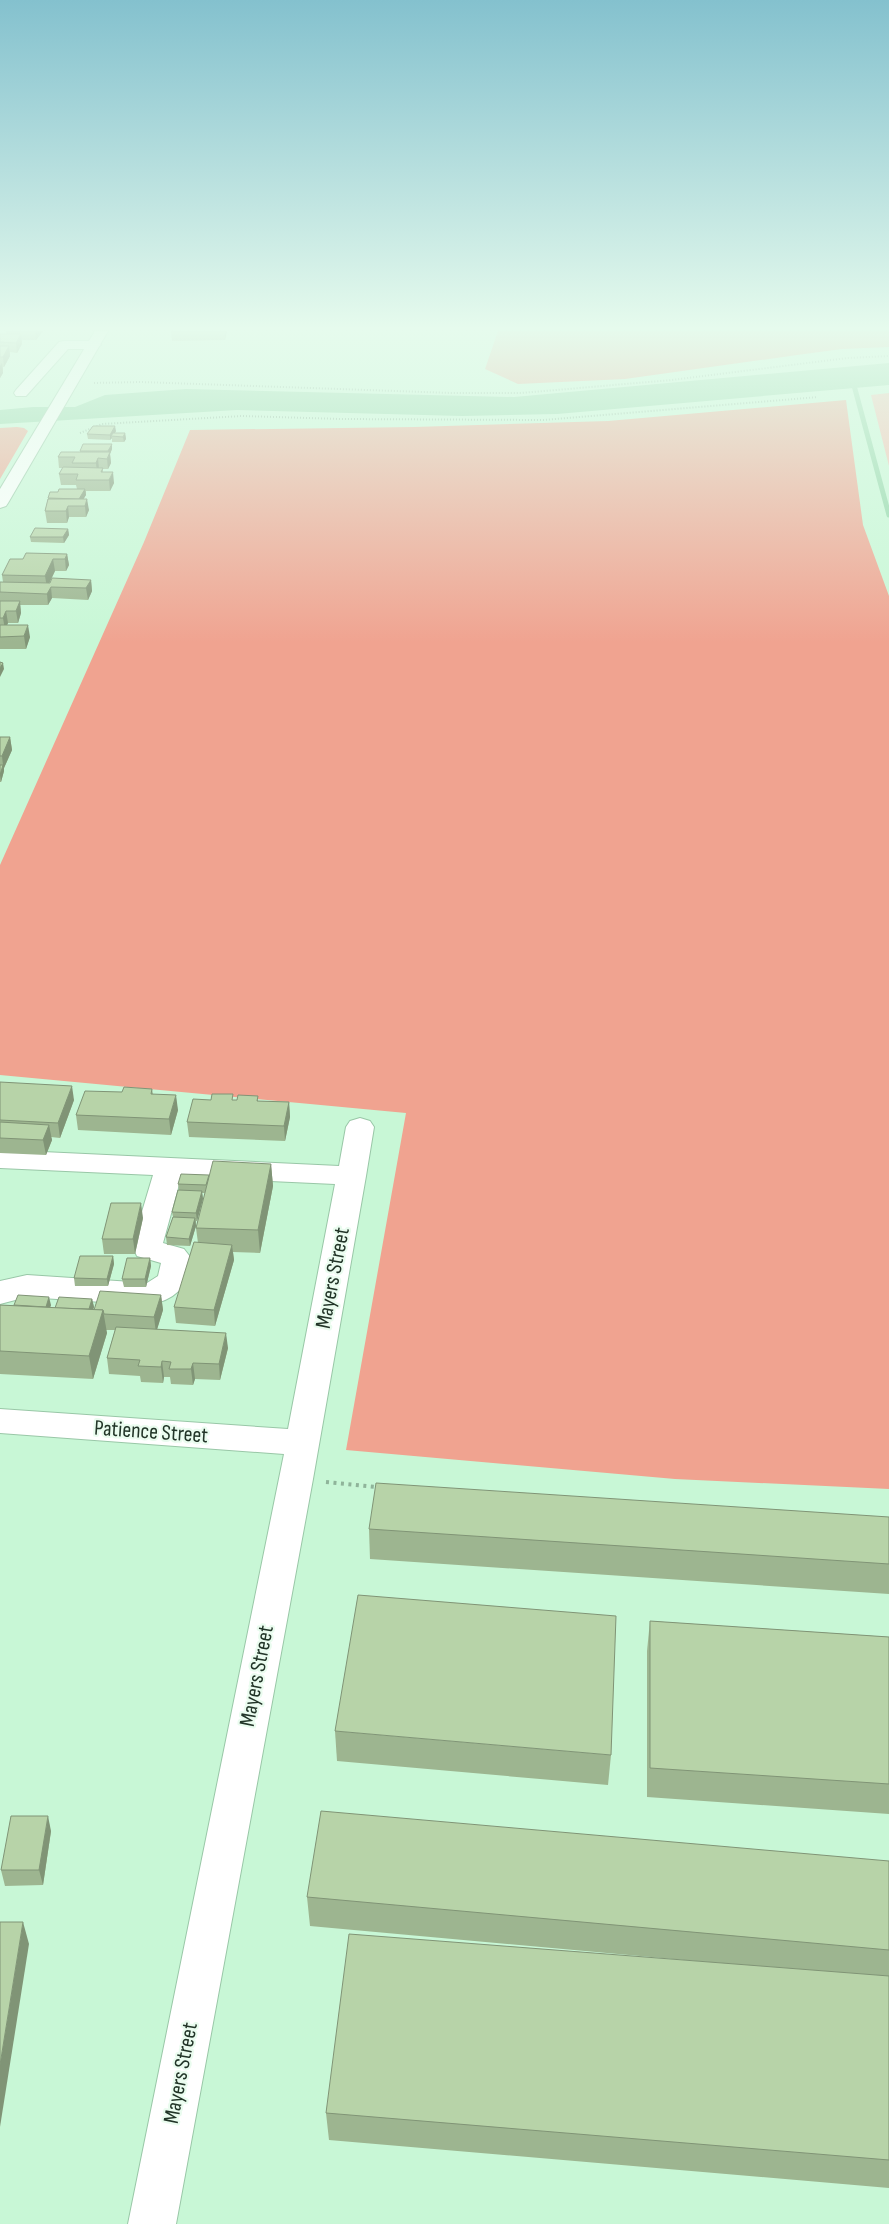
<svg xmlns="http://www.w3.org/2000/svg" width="889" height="2224" viewBox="0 0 889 2224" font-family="'Sofia Sans Condensed',sans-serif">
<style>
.green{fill:#f7bbad}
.forest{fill:#f0a390}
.water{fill:#8fd5a6}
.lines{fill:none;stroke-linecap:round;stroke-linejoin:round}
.stream{stroke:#8fd5a6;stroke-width:5}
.street-casing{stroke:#99c7a7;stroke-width:2}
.secondary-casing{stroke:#99c7a7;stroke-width:2}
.path-far1{stroke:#8fb49a;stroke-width:2;stroke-dasharray:1 2;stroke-linecap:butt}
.path{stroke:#8fb49a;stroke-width:4;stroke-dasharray:3 4.5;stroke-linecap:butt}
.street{fill:#fff;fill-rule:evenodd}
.secondary{fill:#fff;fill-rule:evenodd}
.wall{fill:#9db590}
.shaded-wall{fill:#809476}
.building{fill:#b7d3a8;stroke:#809476}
.labels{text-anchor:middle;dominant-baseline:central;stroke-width:4.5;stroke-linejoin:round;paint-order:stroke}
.near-street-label{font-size:22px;fill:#223528;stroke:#eafcef}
</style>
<rect width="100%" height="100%" fill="#c8f7d6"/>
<path class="green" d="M889,393V466L871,395Z"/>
<g class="forest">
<path d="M498,331H889V347L842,349L797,355L625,379L518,384L485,369Z"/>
<path d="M846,400L863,525L889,596V1489L675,1479L346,1450L406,1113L0,1075V865L144,542L190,430L414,427L608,421Z"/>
<path d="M17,427L24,428L28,431L0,479V428Z"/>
</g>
<path class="water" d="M889,363V385L557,414L462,416L237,410L0,424V410L33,407H75L105,395L186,389L514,397Z"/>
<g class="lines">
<path class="stream" d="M852,378L889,515"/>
<defs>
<g id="street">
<path d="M64,341H94L101,345L94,349H68L26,396H16L14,393L16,390L59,342Z"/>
<path d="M360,1118L370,1121L374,1127L366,1176L313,1479L176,2224H128L284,1454L0,1433V1409L288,1429L335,1184L181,1177L163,1243L184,1249L191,1258C191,1286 174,1301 147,1305L27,1297L0,1304V1281L27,1275L147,1283L158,1276L161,1263L137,1256L132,1245L153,1175L0,1168V1150L339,1166L346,1127L350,1121Z"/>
</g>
<path id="secondary" d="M95,331H108L8,503L6,506L0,508V489Z"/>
</defs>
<use href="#street" class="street-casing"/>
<use href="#secondary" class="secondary-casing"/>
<g class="path-far1">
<path d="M94,383L141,382L452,393H521L672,380L847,358L889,356"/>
<path d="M80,433L102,424L242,416L341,419L544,420L818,397"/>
</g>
<path class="path" d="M326,1482L377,1487"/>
<use href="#street" class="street"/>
<use href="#secondary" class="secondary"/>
</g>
<g class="wall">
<path d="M6,331H43L36,340H22V344L17,353L10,352V356L4,367H3V373L0,378V334H6Z"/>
<path d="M171,331H227L225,340L172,341Z"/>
<path d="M116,431L115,433H125L126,439L124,442H112V438L110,440L88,439L87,434Z"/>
<path d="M112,449L110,454L111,463L108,469H103V472L114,483L110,491H86V495L83,499L89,510L86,517H69L67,523H47L45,511L48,498L58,492L77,489L76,485H61L59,474L63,468H59L58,457L80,452V451Z"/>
<path d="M68,529L69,535L64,543L31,542L30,537Z"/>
<path d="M67,554L69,565L66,571H55L49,583L91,580L92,591L88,600L52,598L48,605H20L21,613L18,623H8L7,625L30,637L26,649H0V582H3L2,575L23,559Z"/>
<path d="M0,737H10L12,750L4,768V771L1,782H0Z"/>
<path d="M0,1082L74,1100L60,1138L51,1137L52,1140L46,1155L0,1153Z"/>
<path d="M152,1089L153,1094L178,1110L171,1135L78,1130L76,1115L122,1092Z"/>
<path d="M258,1096V1101L289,1102L290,1117L285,1141L189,1137L187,1122L233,1100H237Z"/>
<path d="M271,1164L273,1186L260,1253L233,1252L234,1260L215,1326L176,1323L174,1307L198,1243L196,1228L205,1193H202L203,1199L197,1221H196V1226L190,1246L167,1245L166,1237L173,1217L172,1212L179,1190L178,1184L209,1175V1178Z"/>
<path d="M143,1218L135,1254H104L102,1239Z"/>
<path d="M113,1256L114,1264L108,1286H75L74,1278Z"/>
<path d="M150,1258L151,1266L146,1287H124L122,1279Z"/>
<path d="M161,1295L163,1310L157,1329L228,1348L220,1380L195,1379L193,1385L171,1384L170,1377H164L163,1383L141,1382L140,1376L109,1374L107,1358L115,1330H106L107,1333L93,1379L0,1374V1305H51L50,1307L55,1308L92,1299L94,1307L93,1310Z"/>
<path d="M889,1517V1594L370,1559L369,1529Z"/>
<path d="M650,1621L889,1637V1814L647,1797V1651Z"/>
<path d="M335,1731L611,1755L608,1785L337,1761Z"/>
<path d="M51,1831L43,1885L5,1886L1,1870Z"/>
<path d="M889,1861V2188L329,2140L326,2113L706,1962L310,1926L307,1897Z"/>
</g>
<g class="shaded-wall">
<path d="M35,331H43L36,340Z"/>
<path d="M225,331H227L225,340Z"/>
<path d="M21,334L22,344L17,353L16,343Z"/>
<path d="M9,346L10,356L4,367L3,357Z"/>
<path d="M2,363L3,373L0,378V366Z"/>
<path d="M115,426L116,431L113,436H111L112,438L110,440V435Z"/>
<path d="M125,433L126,439L124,442L123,437Z"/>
<path d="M112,444V449L110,454L111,463L108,469L107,459L109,455L108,451Z"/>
<path d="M98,458L99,469L97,474L96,463Z"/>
<path d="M113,472L114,483L110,491L109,480Z"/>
<path d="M85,489L86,495L80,505L79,499Z"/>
<path d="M87,499L89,510L86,517L85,506Z"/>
<path d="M68,506L69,517L67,523L66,511Z"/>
<path d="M68,529L69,535L64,543L63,537Z"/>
<path d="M67,554L69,565L66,571L65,559Z"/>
<path d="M53,559L55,571L47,588L45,576Z"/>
<path d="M91,580L92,591L88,600L86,588Z"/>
<path d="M51,587L52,598L48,605L47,594Z"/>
<path d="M20,601L21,613L18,623L16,611Z"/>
<path d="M6,611L8,623L5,630L3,618Z"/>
<path d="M28,625L30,637L26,649L24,636Z"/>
<path d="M3,663L4,669L0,677V668Z"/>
<path d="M10,737L12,750L4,768V771L1,782L0,775L3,765L2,756Z"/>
<path d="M72,1086L74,1100L60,1138L58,1123Z"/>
<path d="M176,1095L178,1110L171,1135L169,1119Z"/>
<path d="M289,1102L290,1117L285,1141L284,1126Z"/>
<path d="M49,1125L52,1140L46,1155L43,1140Z"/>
<path d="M271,1164L273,1186L260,1253L258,1230Z"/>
<path d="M202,1191L203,1199L197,1221L196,1213Z"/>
<path d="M141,1203L143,1218L135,1254L133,1239Z"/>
<path d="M195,1218L196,1226L190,1246L189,1239Z"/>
<path d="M232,1245L234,1260L215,1326L214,1310Z"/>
<path d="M113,1256L114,1264L108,1286L107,1279Z"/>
<path d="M150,1258L151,1266L146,1287L145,1279Z"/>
<path d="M161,1295L163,1310L156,1333L154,1317Z"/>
<path d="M49,1297L51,1305L44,1325L42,1317Z"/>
<path d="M92,1299L94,1307L87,1328L86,1320Z"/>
<path d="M103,1310L107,1333L93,1379L89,1356Z"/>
<path d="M226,1333L228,1348L220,1380L219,1364Z"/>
<path d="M162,1361L164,1377L163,1383L161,1367Z"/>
<path d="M193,1363L195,1379L193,1385L191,1369Z"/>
<path d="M48,1816L51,1831L43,1885L39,1870Z"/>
<path d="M23,1922L29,1944L0,2127V2065Z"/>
</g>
<g class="building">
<path d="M0,334H21L16,343L0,342Z"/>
<path d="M0,346H9L3,357H0Z"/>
<path d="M93,426H115L110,435L87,434Z"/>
<path d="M113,433H125L123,437L111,436Z"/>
<path d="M83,444H112L108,451H80Z"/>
<path d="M61,452H110L107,459L98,458L96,463H72L75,457H58Z"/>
<path d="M63,467L103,468L101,472H113L109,480H76L78,474H59Z"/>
<path d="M59,489H85L79,499L48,498L50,492H58Z"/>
<path d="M48,499H87L85,506H68L66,511H45Z"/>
<path d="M35,528L68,529L63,537H30Z"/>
<path d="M26,553L67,554L65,559H53L45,576L2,575L10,559H23Z"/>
<path d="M52,578L91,580L86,588L51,587L47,594L0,592V582L50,583Z"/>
<path d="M0,601H20L16,611H6L3,618H0Z"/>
<path d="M0,625H28L24,636L0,637Z"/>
<path d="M0,662L3,663L0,668Z"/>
<path d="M0,737H10L2,756H0Z"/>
<path d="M0,765H3L0,775Z"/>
<path d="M0,1082L72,1086L58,1123L0,1120Z"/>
<path d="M124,1087L152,1089L151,1094L176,1095L169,1119L76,1115L85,1091L122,1092Z"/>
<path d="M212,1094H233L232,1100H237L238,1095L258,1096L257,1101L289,1102L284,1126L187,1122L193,1099L211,1100Z"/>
<path d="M0,1122L49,1125L43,1140L0,1138Z"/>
<path d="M213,1161L271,1164L258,1230L196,1228Z"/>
<path d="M181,1174L209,1175L206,1185L178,1184Z"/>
<path d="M178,1190L202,1191L196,1213L172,1212Z"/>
<path d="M111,1203H141L133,1239H102Z"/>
<path d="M173,1217L195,1218L189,1239L166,1237Z"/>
<path d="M194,1242L232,1245L214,1310L174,1307Z"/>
<path d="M80,1256H113L107,1279L74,1278Z"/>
<path d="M127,1258H150L145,1279H122Z"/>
<path d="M100,1291L161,1295L154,1317L104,1314L103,1310H94Z"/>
<path d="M18,1295L49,1297L46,1307L14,1305Z"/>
<path d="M59,1297L92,1299L89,1309L55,1308Z"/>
<path d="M0,1305L103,1310L89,1356L0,1351Z"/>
<path d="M116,1327L226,1333L219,1364L193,1363L191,1369H169L171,1362L162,1361L161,1367L138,1366L140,1360L107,1358Z"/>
<path d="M376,1483L889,1517V1564L369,1529Z"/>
<path d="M358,1595L616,1616L611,1755L335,1731Z"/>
<path d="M650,1621L889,1637V1784L650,1768Z"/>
<path d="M321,1811L889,1861V1950L307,1897Z"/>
<path d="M11,1816H48L39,1870H1Z"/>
<path d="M0,1922H23L0,2065Z"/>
<path d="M349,1934L889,1976V2160L326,2113Z"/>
</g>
<linearGradient id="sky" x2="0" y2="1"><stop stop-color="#84c1ce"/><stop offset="0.51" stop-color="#e6fbed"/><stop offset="1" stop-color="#e6fbed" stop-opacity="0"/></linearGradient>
<rect width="889" height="643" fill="url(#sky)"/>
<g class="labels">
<g class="near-street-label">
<text transform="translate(333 1278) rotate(-79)">Mayers Street</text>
<text transform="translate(151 1432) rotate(4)">Patience Street</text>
<text transform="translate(257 1676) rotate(-79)">Mayers Street</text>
<text transform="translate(181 2073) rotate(-79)">Mayers Street</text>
</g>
</g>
</svg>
